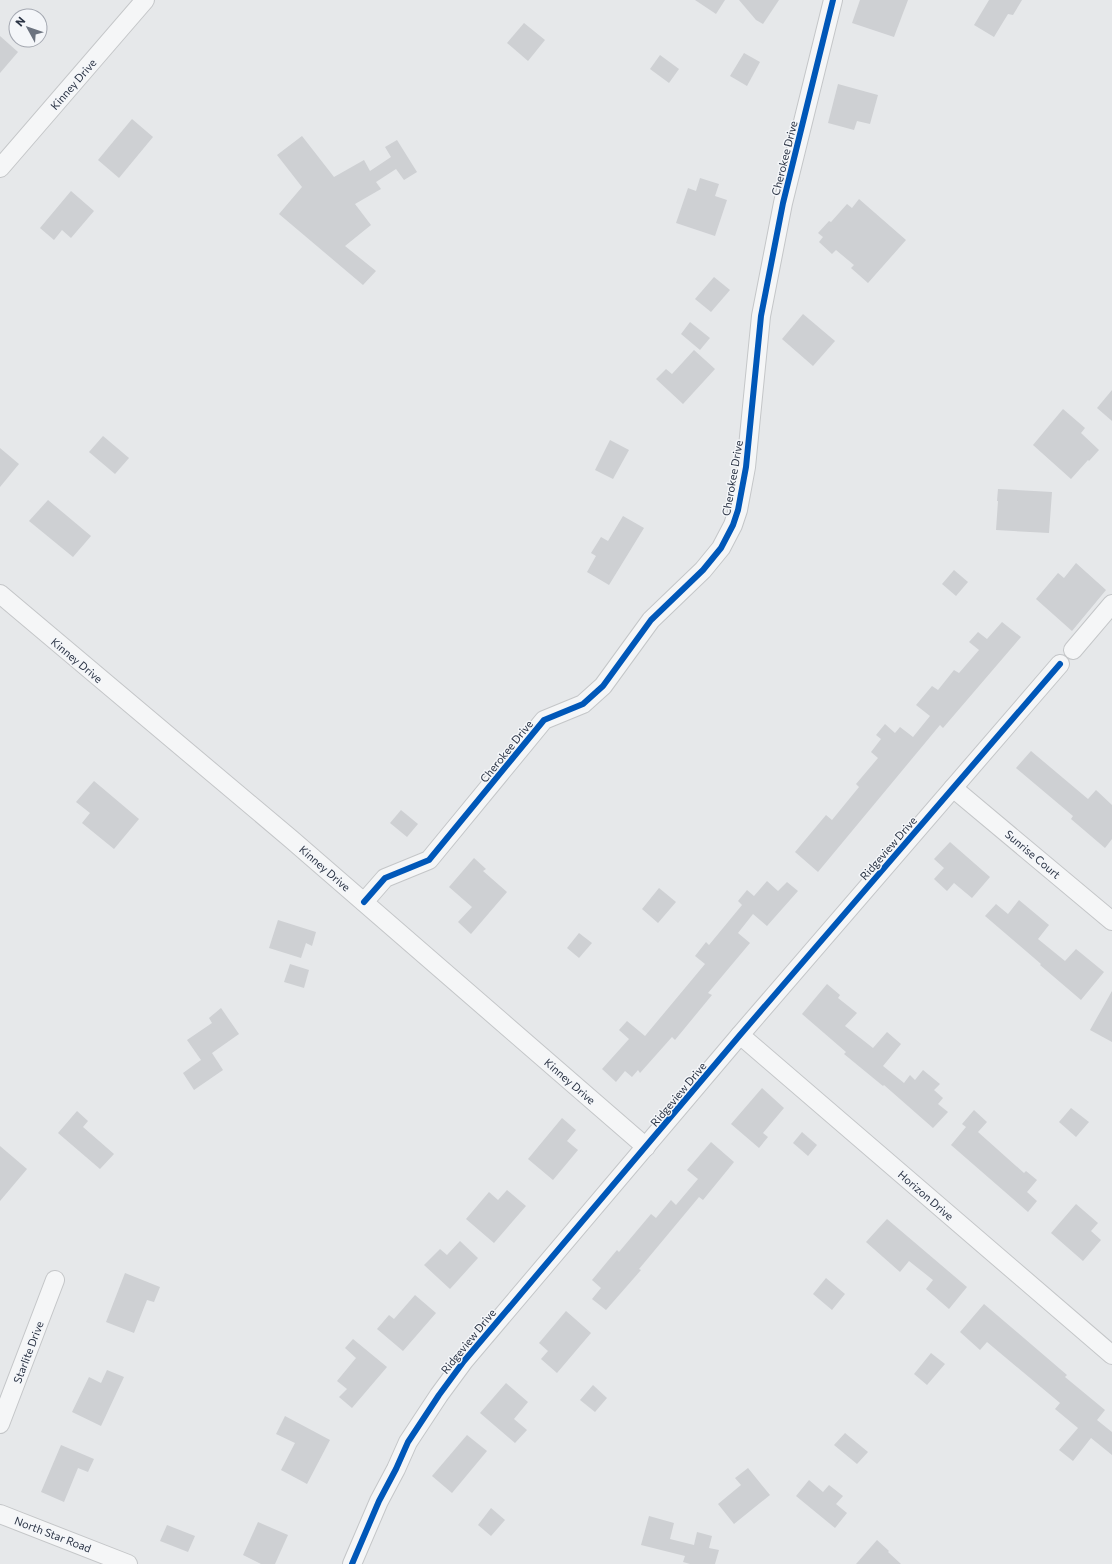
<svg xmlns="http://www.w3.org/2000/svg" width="1112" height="1564" viewBox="0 0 1112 1564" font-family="Commissioner,sans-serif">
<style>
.building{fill:#ced0d3}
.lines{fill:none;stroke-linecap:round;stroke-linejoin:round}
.minor-casing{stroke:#c4c6c8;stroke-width:20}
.minor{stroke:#f5f6f7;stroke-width:18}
.cycleway-casing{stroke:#f4f6f9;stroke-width:8}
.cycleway{stroke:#0057b8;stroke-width:6}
.labels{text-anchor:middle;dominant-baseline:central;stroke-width:3;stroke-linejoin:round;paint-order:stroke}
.street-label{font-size:11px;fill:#2b3445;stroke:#f4f6f9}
</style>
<rect width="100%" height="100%" fill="#e6e8ea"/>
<g class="building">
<path d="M695,0H725L716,14Z"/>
<path d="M739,0H779L763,24L756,20Z"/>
<path d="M860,0H908L894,37L852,23Z"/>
<path d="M989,0H1022L1013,15L1008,14L994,37L974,25Z"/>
<path d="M524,23L545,40L528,61L507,43Z"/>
<path d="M0,36L18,52L0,73Z"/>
<path d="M744,53L760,62L747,86L730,76Z"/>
<path d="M660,55L679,69L669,83L650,69Z"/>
<path d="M838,84L878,95L870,124L857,121L854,130L828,123Z"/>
<path d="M132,119L153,137L119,178L98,160Z"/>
<path d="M302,136L334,177L364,160L370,171L391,157L385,147L397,140L417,172L404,180L396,169L376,182L381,189L355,204L371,225L345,246L376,271L363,285L279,214L302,187L277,155Z"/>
<path d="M700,178L719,184L715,196L727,200L715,236L676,223L688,188L696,191Z"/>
<path d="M71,191L94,211L71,238L62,230L54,240L40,228Z"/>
<path d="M859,199L906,240L868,283L851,268L854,265L836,250L832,254L819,242L823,237L818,233L829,221L831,222L847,204L852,208Z"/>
<path d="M714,277L730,290L711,312L695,299Z"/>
<path d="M803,314L835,341L813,366L782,339Z"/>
<path d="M690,322L710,338L700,350L681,334Z"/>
<path d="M694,350L715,369L683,404L656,379L666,369L672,374Z"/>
<path d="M1112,390V421L1097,408Z"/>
<path d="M1063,409L1085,428L1081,433L1099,450L1089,461L1088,460L1071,479L1033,445Z"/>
<path d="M103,436L129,458L115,474L89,452Z"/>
<path d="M610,440L629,450L613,479L595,470Z"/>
<path d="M0,448L19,464L0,487Z"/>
<path d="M998,489L1052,492L1049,533L996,530L998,501H997Z"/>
<path d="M48,500L91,536L73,557L29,521Z"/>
<path d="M623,516L644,528L609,585L587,572L596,556L591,553L601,537L608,541Z"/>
<path d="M1076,563L1106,590L1072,631L1036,599L1058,573L1064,578Z"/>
<path d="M954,570L968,582L956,596L942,584Z"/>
<path d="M1002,622L1021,637L943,728L940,725L818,872L795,852L826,815L832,820L859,787L856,784L878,758L871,752L881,739L876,735L885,724L895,733L900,727L913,737L930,716L916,705L932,686L938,690L954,670L959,673L979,650L969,642L978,632L987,639Z"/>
<path d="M1031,751L1088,799L1096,790L1112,805V839L1105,848L1071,819L1073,816L1016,768Z"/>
<path d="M94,781L139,819L114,849L82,823L90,813L76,802Z"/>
<path d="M401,810L418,824L407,837L390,823Z"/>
<path d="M950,842L990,877L972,898L954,883L947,891L934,879L944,868L934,859Z"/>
<path d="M474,858L486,869L483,871L507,892L471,934L458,922L472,907L449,887Z"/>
<path d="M767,881L778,891L787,882L798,891L767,926L753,914L738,933L750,943L708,993L712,995L675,1040L672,1037L640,1073L638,1070L632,1077L625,1071L616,1082L602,1069L629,1039L619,1030L627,1021L645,1036L705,964L695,956L706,942L709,945L742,905L738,901L747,890L754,896Z"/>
<path d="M659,888L676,902L658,923L642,909Z"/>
<path d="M1019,900L1049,925L1038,939L1065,961L1076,949L1104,972L1081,1000L1040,965L1041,964L985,916L996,904L1008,914Z"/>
<path d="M278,920L316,932L312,946L306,943L301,958L269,948Z"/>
<path d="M579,933L592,943L579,958L567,948Z"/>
<path d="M290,964L309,970L304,988L284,982Z"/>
<path d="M827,984L840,995L838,998L857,1013L845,1026L873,1048L887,1032L901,1044L883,1066L904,1083L910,1075L915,1080L923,1070L940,1084L934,1090L943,1098L938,1104L948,1112L933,1128L884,1085L883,1086L844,1054L846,1052L802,1014Z"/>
<path d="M1112,991V1042L1090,1030Z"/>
<path d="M221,1008L239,1034L212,1053L223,1070L194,1090L183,1073L201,1060L187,1040L212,1023L209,1018Z"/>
<path d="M762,1088L784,1108L763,1133L768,1137L759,1148L731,1124Z"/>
<path d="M1071,1108L1089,1122L1076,1137L1059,1122Z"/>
<path d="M974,1110L987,1122L978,1132L1024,1173L1026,1171L1037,1180L1027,1192L1037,1201L1028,1212L951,1145L966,1127L962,1124Z"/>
<path d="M77,1111L88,1121L83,1127L114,1154L100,1169L58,1133Z"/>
<path d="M562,1118L576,1130L567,1141L578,1150L553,1180L528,1159Z"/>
<path d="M802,1132L817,1145L808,1156L793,1143Z"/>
<path d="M711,1142L734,1162L703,1200L699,1197L639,1269L641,1270L606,1310L592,1299L601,1288L592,1280L617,1250L619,1252L651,1214L656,1218L671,1200L676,1205L698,1179L687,1170Z"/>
<path d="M0,1146L27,1169L0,1201Z"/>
<path d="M507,1190L526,1206L494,1243L466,1219L489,1192L498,1200Z"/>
<path d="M1076,1204L1098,1223L1091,1231L1101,1240L1083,1261L1051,1233Z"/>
<path d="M887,1219L967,1287L949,1309L926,1289L933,1280L909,1261L900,1272L866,1242Z"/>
<path d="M460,1241L478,1258L450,1289L424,1265L440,1249L447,1255Z"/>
<path d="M125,1273L160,1287L154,1302L147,1300L134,1333L106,1322Z"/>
<path d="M826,1278L845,1294L832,1310L813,1294Z"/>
<path d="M415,1295L436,1313L403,1351L377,1329L389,1315L394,1319Z"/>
<path d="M984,1304L1067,1375L1065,1377L1105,1410L1097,1420L1112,1432V1455L1091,1438L1073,1461L1059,1450L1078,1428L1055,1409L1060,1403L987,1342L980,1350L960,1332Z"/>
<path d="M566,1311L591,1333L557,1373L541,1359L548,1351L539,1343Z"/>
<path d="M353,1339L387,1367L352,1408L339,1397L347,1389L337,1381L356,1358L345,1348Z"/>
<path d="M931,1353L945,1364L927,1385L914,1374Z"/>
<path d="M107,1370L124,1377L101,1426L72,1412L89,1377L101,1383Z"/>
<path d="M506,1383L528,1402L514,1419L527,1430L515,1443L480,1413Z"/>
<path d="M593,1385L607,1398L595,1412L580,1400Z"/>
<path d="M285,1416L330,1440L307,1484L281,1470L295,1443L276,1434Z"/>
<path d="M845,1433L868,1452L857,1464L834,1445Z"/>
<path d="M467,1435L487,1451L452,1493L432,1476Z"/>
<path d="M61,1445L94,1459L88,1472L78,1468L64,1502L41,1492Z"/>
<path d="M748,1468L770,1495L734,1524L718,1504L741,1485L735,1478Z"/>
<path d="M809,1480L823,1492L829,1485L843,1496L836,1504L847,1513L835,1528L796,1496Z"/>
<path d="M491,1508L505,1520L491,1536L478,1525Z"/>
<path d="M649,1516L674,1523L670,1539L694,1545L697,1532L712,1536L709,1548L719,1550L715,1564H690L683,1562L685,1556L641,1545Z"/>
<path d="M258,1522L288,1535L275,1564H261L243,1555Z"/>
<path d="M167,1525L195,1536L188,1552L160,1541Z"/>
<path d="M877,1540L889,1551L888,1552L901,1564H856Z"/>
</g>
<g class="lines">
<defs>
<g id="minor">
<path d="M0,168L145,0"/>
<path d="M0,594L291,839L646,1147"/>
<path d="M1073,650L1112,604"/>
<path d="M953,788L1112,921"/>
<path d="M364,902L385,878L429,860L544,720L583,704L603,686L651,620L703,570L721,548L733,525L738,510L746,467L761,316L783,203L833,0"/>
<path d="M740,1035L1112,1355"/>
<path d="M0,1424L55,1280"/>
<path d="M0,1514L128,1564"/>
<path d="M352,1564L379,1501L396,1469L408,1442L439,1395L464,1361L740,1035L1060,664"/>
</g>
</defs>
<use href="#minor" class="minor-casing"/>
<use href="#minor" class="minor"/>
<defs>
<g id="cycleway">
<path d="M364,902L385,878L429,860L544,720L583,704L603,686L651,620L703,570L721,548L733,525L738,510L746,467L761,316L783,203L833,0"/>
<path d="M352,1564L379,1501L396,1469L408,1442L439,1395L464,1361L740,1035L1060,664"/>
</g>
</defs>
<use href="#cycleway" class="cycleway-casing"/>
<use href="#cycleway" class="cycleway"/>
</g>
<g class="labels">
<g class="street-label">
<text transform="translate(73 84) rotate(-49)">Kinney Drive</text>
<text transform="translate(784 158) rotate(-76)">Cherokee Drive</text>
<text transform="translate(732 478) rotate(-80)">Cherokee Drive</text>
<text transform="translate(77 660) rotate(40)">Kinney Drive</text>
<text transform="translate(506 751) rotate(-51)">Cherokee Drive</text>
<text transform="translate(888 848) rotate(-49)">Ridgeview Drive</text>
<text transform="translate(1033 854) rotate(40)">Sunrise Court</text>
<text transform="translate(325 868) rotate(41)">Kinney Drive</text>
<text transform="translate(570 1081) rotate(41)">Kinney Drive</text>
<text transform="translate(678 1094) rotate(-50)">Ridgeview Drive</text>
<text transform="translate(926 1195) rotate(41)">Horizon Drive</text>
<text transform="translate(468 1341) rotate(-51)">Ridgeview Drive</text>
<text transform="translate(28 1352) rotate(-69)">Starlite Drive</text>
<text transform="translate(53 1534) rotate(21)">North Star Road</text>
</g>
</g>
<g transform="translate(28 28) rotate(310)"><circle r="19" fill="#f4f6f9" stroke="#a4a8b1"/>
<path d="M0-3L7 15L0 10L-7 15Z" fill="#6c737f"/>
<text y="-6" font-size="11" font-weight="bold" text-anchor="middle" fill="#2b3445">N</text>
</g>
</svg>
